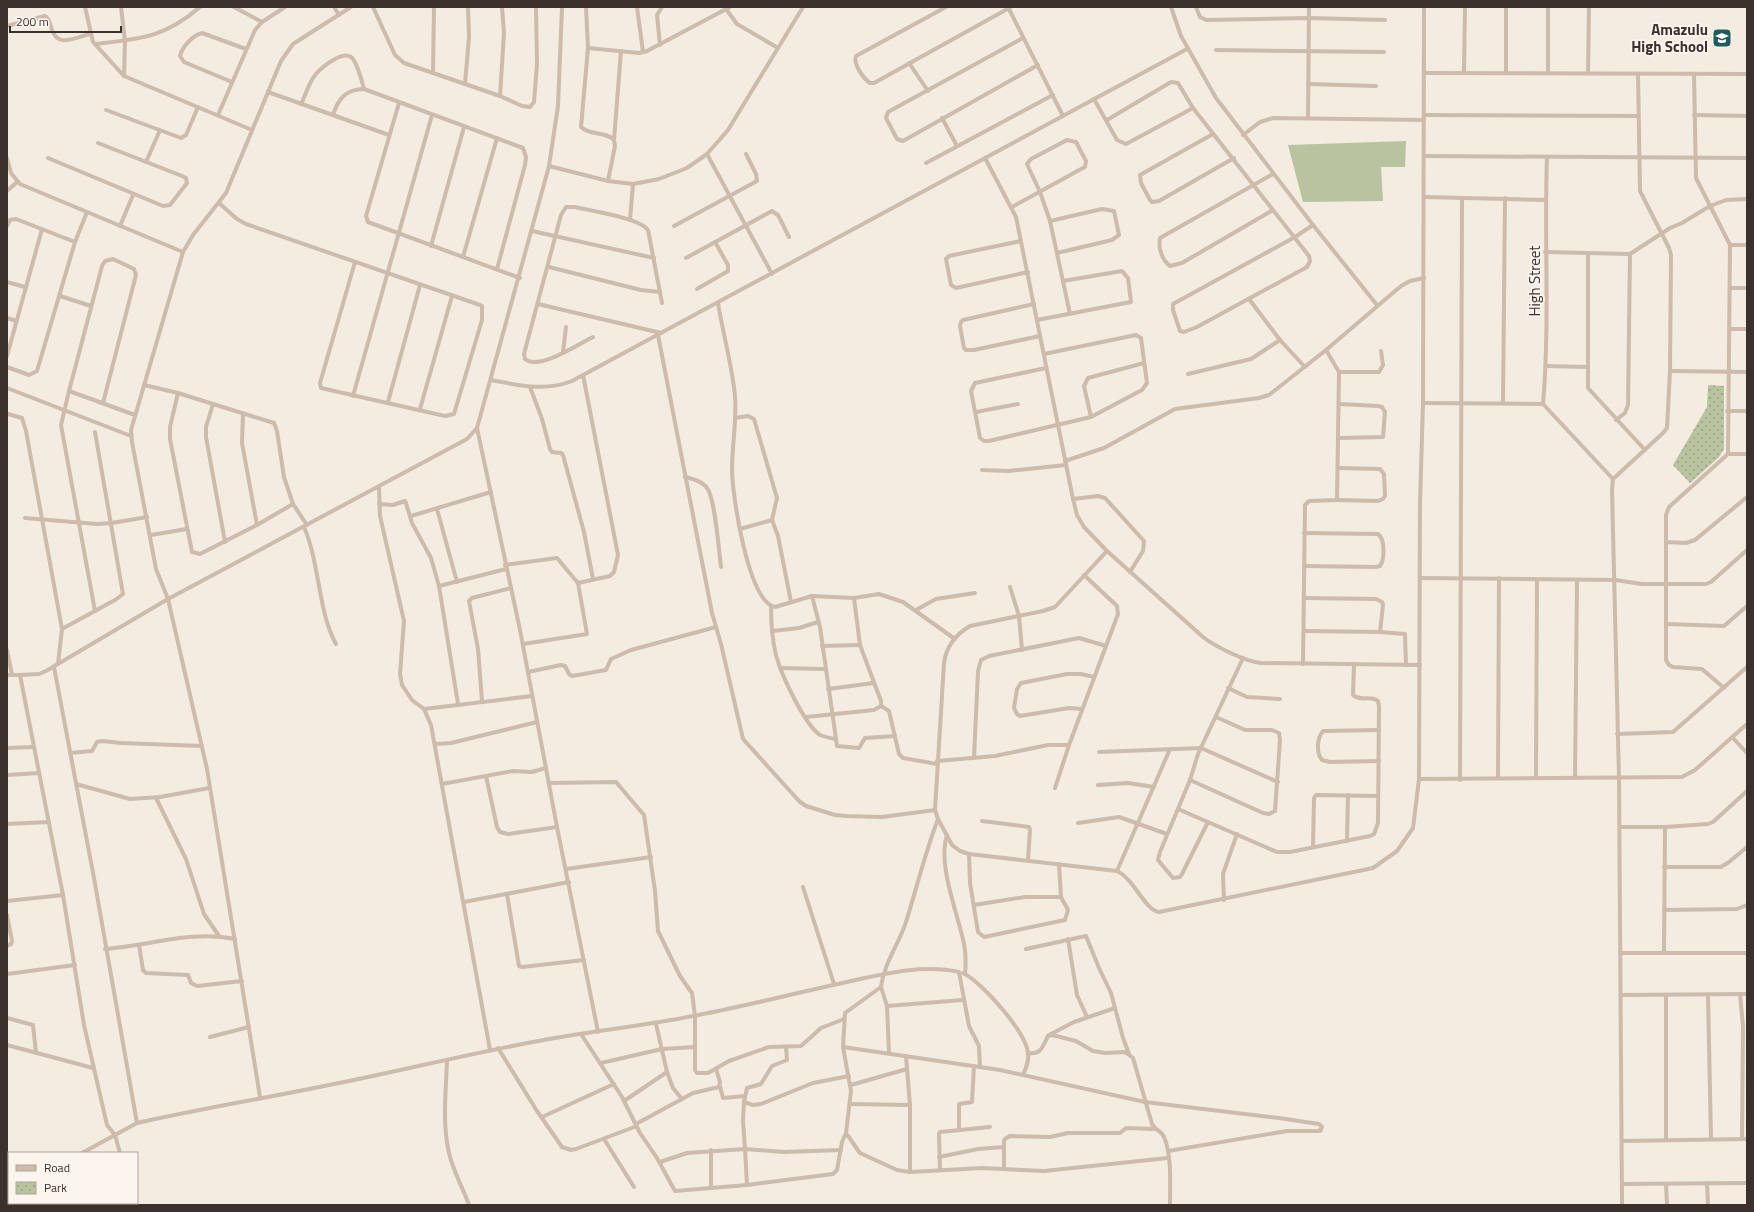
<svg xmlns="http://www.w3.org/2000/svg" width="1754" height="1212" viewBox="0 0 1754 1212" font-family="'Titillium Web',sans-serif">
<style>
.green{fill:#b8c4a0}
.park{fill:url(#park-dots)}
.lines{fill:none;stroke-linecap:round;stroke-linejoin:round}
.minor{stroke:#cdbbac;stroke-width:4}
.labels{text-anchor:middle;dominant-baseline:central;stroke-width:3.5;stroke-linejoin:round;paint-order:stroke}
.poi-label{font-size:15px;font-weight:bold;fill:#3b302b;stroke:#fbf5ee;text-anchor:end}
.street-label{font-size:15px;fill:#3b302b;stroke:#fbf5ee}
</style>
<defs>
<pattern id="park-dots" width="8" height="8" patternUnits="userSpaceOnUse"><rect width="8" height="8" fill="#b8c4a0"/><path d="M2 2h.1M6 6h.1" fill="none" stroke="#97a083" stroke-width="1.8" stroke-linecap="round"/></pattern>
</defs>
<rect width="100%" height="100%" fill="#f4ebe1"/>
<path class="green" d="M1406,141L1405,167H1381L1383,201L1303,202L1288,145Z"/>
<path class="park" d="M1708,385L1724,386V449L1719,457L1690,483L1673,465L1707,407Z"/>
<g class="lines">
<g class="minor">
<path d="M85,7L93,42L124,76L252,130"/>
<path d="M121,7L125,41L124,76"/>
<path d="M234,7L262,22"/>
<path d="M334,7L339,15"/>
<path d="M373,7L395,55L404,63L500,96L522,106L530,107L534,102L537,64L536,7"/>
<path d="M586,7L588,48L581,127C590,136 606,131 614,140L615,146L608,181"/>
<path d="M637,7L643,52"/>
<path d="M946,7L856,56C853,64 863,78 870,83H874L1011,7"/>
<path d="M1008,7L1063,116"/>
<path d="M1171,7L1181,36L1216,98L1313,225L1377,305"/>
<path d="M1196,7L1200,17L1206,20L1309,18L1385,20"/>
<path d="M726,9L737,24L778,48"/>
<path d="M7,26L45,16C49,18 49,22 51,27C57,49 73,38 90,34"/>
<path d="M1023,38L888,112L886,118L897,139L903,141L1038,65"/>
<path d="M95,44C140,39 164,38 200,7"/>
<path d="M660,45L657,15L662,7"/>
<path d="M588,48L639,53L647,51L730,7"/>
<path d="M1216,50L1384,52"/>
<path d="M909,63L928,91"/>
<path d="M1464,72L1465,7"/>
<path d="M433,73L434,7"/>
<path d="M1424,73L1747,74"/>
<path d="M1506,73V7"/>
<path d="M1548,73V7"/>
<path d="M1588,73L1589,7"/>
<path d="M1694,74L1696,178L1730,245L1728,454"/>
<path d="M232,82L184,62L180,56C182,47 193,35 202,33L246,49"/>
<path d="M465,84L469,37L468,7"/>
<path d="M1308,84L1376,86"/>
<path d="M268,92L389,135"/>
<path d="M500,96L504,33L502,7"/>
<path d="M1094,99L1117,140L1126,144L1193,108"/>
<path d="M399,103L366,216L368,222L520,278"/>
<path d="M301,104C305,96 308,86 313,78C318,70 341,50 351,57C357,61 362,82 364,89L523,148L526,157L525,165L497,269"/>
<path d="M106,110L181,138L186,135L198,107"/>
<path d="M218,115L255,30L262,22L285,7"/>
<path d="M333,115C338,99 346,89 364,89"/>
<path d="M1424,115L1638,116"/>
<path d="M1694,115L1747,116"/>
<path d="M942,118L957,146"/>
<path d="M1308,118L1309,7"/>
<path d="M1107,120L1171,82L1178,83L1193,108L1309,256L1310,261L1307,267L1197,327L1184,332L1180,331L1173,310V304L1295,237L1313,225"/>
<path d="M1213,134L1140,175L1141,183L1150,200L1152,202L1159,201L1234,158"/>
<path d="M1243,135L1260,122L1273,118L1424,120"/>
<path d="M614,140L621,51"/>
<path d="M707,154L772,274"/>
<path d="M1424,156L1747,158"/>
<path d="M7,158L11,173L20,184L183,252"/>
<path d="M48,158L163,206L170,205L187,183L186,178L182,176L98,143"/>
<path d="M985,158L1016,217L1073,499L1077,515L1084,527L1107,551L1203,637C1216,647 1244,661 1261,663L1420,665"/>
<path d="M146,162L160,130"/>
<path d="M926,163L1053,95"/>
<path d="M549,166L608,181L633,184L659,179L687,168L707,154L728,130L803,7"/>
<path d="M7,191L17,182"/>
<path d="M1424,197L1545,200"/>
<path d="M219,203L237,219L246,224L480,305L482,306V320L454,414L445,416L321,388L320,383L355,262"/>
<path d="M1012,207L1083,168L1085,167L1086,161L1076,142L1067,140L1031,159L1027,164L1040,192L1050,221L1070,314"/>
<path d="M1273,210L1182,263L1170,266C1162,260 1158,248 1160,238L1273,174"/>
<path d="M630,220L633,184"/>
<path d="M1050,221L1102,209L1114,211L1119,235L1112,240L1057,253"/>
<path d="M7,226L10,220L16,219L75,242"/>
<path d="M120,226L133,195"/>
<path d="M674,226L757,181L756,174L746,154"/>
<path d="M532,231L654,258"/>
<path d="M1021,241L949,256L946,259L951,285L956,288L1028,272"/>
<path d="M1730,245H1747"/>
<path d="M431,246L464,127"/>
<path d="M1545,252L1630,254L1628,405L1625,413L1616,420"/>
<path d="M1588,253V388L1645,450"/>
<path d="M1630,254L1670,228L1682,223L1710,206L1726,200L1747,199"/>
<path d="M463,257L497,138"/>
<path d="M686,258L772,211L778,215L789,237"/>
<path d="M549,267L641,290L660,292"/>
<path d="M7,282L25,287"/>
<path d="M1731,288H1747"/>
<path d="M697,289L728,271V265L715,242"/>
<path d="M60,296L91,306"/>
<path d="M1249,299L1280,340L1305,367"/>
<path d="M718,303C723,334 732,365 735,396C737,420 732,445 732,469C732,494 748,602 775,607L812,596L854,598L879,594L903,602L955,639"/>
<path d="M538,304L661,333"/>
<path d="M1034,304L963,320L961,322L960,326L964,348L966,350H974L1040,336"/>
<path d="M7,318L16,321"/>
<path d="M1037,320L1131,302L1128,278L1122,271L1063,281"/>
<path d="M1730,329H1747"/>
<path d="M658,335L712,613L721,644L743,739L799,801L806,806L835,815L846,816L882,817L935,810"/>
<path d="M593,337C578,344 539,371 525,359L524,354L561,215L566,207H575C591,211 640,218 648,230L662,303"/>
<path d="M563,352L566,327"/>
<path d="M1044,354L1136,335L1141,338L1147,383L1142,390L1091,417L989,441H984L980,438L971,391L975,383L1046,368"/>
<path d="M7,356L42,229"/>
<path d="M1546,366L1587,367"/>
<path d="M7,367L29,375L37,371L75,242L87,212"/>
<path d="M1670,371L1747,372"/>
<path d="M1339,372H1379L1383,365L1381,351"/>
<path d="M1188,374L1251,359L1280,340"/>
<path d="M491,380C518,385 545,392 572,381L1187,49"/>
<path d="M144,385L178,393L213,404L206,427V437L225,542"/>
<path d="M530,387L542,419L550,449L552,452L561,453L563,455L584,532L593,579"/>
<path d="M7,388L131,436"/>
<path d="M69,391L135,415"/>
<path d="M178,393L170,427V439L192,552L200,554L257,525L293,504L307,525"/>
<path d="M353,396L432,115"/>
<path d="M388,402L420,285"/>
<path d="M1423,403L1543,404L1613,479"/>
<path d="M1503,403L1505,198"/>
<path d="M213,404L274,423L277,431L284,477L293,504"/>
<path d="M1543,404C1550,322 1544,239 1547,157"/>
<path d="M420,409L452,296"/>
<path d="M1727,411H1747"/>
<path d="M976,412L1018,404"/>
<path d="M8,414L22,418L26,431L62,629L58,664"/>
<path d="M243,414L242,443L257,525"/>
<path d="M1091,417L1084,386L1088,378L1144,363"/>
<path d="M735,418L748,416L754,419L777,498L772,520L740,529"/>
<path d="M477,428L520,630L557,827L598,1032"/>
<path d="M1339,438L1383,437L1385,412L1382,407L1378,406L1339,404"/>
<path d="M1065,461L1104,448L1175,409L1259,398L1269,395L1326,350L1401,286L1410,281L1424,278"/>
<path d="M982,470L1008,471L1066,465"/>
<path d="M685,477C693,479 702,481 707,488C715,497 719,552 721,567"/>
<path d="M379,487L380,516L404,621L400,674L402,685L412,700L424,709L431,725L490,1050"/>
<path d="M1073,499L1098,496L1105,498L1144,541L1143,551L1130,572"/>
<path d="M1337,500L1378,501L1383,499L1385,496L1384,474L1380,469L1338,468"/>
<path d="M379,504L393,505L405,501L406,503L412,523L431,558L439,586"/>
<path d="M437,509L457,582"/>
<path d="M411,516L491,492"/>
<path d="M25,518L97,524L112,523L147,517"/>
<path d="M772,520L778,536L791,602"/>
<path d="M304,527C320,564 318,612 336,644"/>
<path d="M151,535L187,529"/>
<path d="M1666,542L1686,543L1695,540L1747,497"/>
<path d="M1107,551L1055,607L1043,611L970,626C955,635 946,647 944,663L935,810L938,819L952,845L960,851L969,854L1117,871C1134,879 1145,910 1159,912L1373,868L1397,851L1413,828L1419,779L1420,503L1423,403L1424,7"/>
<path d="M505,565L557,558L578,583L610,576L614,572L618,555L583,375"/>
<path d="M1304,566L1376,567L1380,566C1385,559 1385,539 1378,534L1304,533"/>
<path d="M1420,578L1615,580L1642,584H1706L1711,582L1747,550"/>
<path d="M1010,587L1019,616L1022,650"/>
<path d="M812,596L820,627L837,746L859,748L865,738L895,736"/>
<path d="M1304,598L1376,599L1382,602L1383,605L1380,632L1304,631"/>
<path d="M771,606C771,623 772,639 776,655C781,674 804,724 820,735C825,737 830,738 835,739"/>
<path d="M916,610L936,599L975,593"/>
<path d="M95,611L61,425L69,391L102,266L105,261L113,259L134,269L136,275L103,403"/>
<path d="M1667,624L1724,626L1747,606"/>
<path d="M62,629L115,600L123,594L95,432"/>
<path d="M772,631L799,628L818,622"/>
<path d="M1380,632L1405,634L1406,665"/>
<path d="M523,644L587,634L578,583"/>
<path d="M822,646L860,645"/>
<path d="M7,650L12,675"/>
<path d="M1303,664L1305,505L1309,501L1337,500L1339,372L1326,350"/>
<path d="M54,667L94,878L137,1123L115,1135L120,1153"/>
<path d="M780,668L825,669"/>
<path d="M528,672L561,665L565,666L569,674L572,676L606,670L611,659L631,650L716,627"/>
<path d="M7,675H20L63,895L84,1025L107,1125L115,1135L82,1153"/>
<path d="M20,675L39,674L46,671L168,599L467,439L477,428L549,166L558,106L562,7"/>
<path d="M1228,688L1247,697L1280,699"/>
<path d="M1724,688L1702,669L1673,667L1669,665L1666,660V515L1669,507L1728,454H1747"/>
<path d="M828,689L874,683"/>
<path d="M482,701L478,649L469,601L472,598L511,588"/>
<path d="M458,704L439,586L506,569"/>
<path d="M881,706L889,711L899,754L903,758L937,764"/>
<path d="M424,709L532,696"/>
<path d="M1082,709L1069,708L1020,716L1017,714L1014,708L1017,689L1021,683L1067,674H1081L1094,677"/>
<path d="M806,717L874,710L881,706V701L860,645L854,598"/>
<path d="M1379,730L1323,731C1317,738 1316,753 1322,760L1330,762L1379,761"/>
<path d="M1617,734L1673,732L1747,667"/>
<path d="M1732,737L1747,753"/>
<path d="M435,744L451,743L537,722"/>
<path d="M7,748L34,747"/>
<path d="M1099,752L1201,748L1278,782"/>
<path d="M70,753L92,751L97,742L102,741L121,743L202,746"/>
<path d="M974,758L978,671L981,660L989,656L1079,638L1106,646"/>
<path d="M937,761L995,756L1048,745H1069"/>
<path d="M7,775L39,773"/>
<path d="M486,776L497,827L500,832L508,834L557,827"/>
<path d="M1498,778L1499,578"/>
<path d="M1536,778L1537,580"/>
<path d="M1575,778L1577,580"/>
<path d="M1419,779L1682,777L1695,770L1747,724"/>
<path d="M1190,780L1263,813L1269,814L1275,811L1280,740L1279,733L1272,730H1245L1216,717"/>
<path d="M1460,780L1462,198"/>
<path d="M549,783L616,782L644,815L655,891L658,931L680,976L692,993L695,1016V1070L697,1073H708L729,1061L769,1047L801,1046L821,1028L844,1019"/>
<path d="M76,784L130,799L160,797L209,788"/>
<path d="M442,784L513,771L532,772L546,768"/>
<path d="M1098,785L1128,783L1154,787"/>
<path d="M1055,788L1069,745L1118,614L1117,606L1084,575"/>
<path d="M156,798L186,859L204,914L219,936"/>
<path d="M1178,809L1277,852H1290L1370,836L1374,834L1378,823L1379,706L1378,701C1371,695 1360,702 1353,695L1354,664"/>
<path d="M982,821L1029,827L1030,830L1028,860"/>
<path d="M1208,822L1182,874L1180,877L1173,878L1158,860L1160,852L1190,780L1198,754L1243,658"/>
<path d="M1078,823L1119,817L1167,834"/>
<path d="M7,824L49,822"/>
<path d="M1620,827H1665L1708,824L1713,822L1747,791"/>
<path d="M947,835C937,864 958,914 964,944C966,954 966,964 965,974"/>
<path d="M1347,841L1348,795"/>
<path d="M1313,847L1314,798L1316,795L1378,796"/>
<path d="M969,854L970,883L978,932L984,937L1065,920L1068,910L1061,897L1059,864"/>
<path d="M1664,867H1721L1729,862L1747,847"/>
<path d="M566,869L651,857"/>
<path d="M1117,871L1170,749"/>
<path d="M803,887L834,984"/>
<path d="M507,894L519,966L522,967L584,960"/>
<path d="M1224,900L1223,874L1237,834"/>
<path d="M7,901L63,895"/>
<path d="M464,902L569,882"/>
<path d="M974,905L1025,897H1061"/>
<path d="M1664,910L1737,909L1747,905"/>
<path d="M7,915L12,941L11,944L7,946"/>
<path d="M1068,939L1077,995L1087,1017"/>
<path d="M139,945L143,970L146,973L188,975L191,983L197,986L242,981"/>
<path d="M105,949C149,946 191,930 235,939"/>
<path d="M1026,949L1086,936L1099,968L1111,993L1123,1038L1129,1054"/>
<path d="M1622,953H1747"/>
<path d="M1664,953L1665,827"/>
<path d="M963,973C982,982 1027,1033 1028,1054C1029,1062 1026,1068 1023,1075"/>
<path d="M7,974L75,965"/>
<path d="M881,987L887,1006L889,1053"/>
<path d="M1740,994L1743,1026L1742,1139"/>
<path d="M1621,995L1747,994"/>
<path d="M1708,995L1711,1139"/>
<path d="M887,1006L963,1000"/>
<path d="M7,1018L33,1025L36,1053"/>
<path d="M581,1034L622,1097L640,1133L657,1158L675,1191L747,1185L833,1174L837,1170L842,1142L846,1133L851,1091L843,1047L845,1013L881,987C884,963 899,944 906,922C917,887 925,853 938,819"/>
<path d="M1049,1035L1074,1022L1115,1008"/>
<path d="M210,1037L249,1027"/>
<path d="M7,1045L93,1068"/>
<path d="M786,1047L787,1060L772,1066L761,1084L747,1088L744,1102L753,1105L761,1104L813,1083L849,1076"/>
<path d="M843,1047L1000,1070L1145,1102L1279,1118L1319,1124L1322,1127L1320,1131H1287L1168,1151"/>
<path d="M498,1048L537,1111L562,1147L571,1150L576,1149L637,1126"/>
<path d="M1028,1053C1042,1055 1043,1045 1048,1036L1052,1035L1076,1041L1093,1051L1105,1053L1125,1052L1133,1058L1152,1124C1155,1130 1162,1131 1164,1137C1172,1155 1170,1185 1170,1205"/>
<path d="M906,1056L910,1105V1172"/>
<path d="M447,1060C446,1091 442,1123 449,1153C453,1171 463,1188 469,1205"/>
<path d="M601,1063L662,1049L695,1047"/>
<path d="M667,1072L673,1088L682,1099"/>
<path d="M851,1085L907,1069"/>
<path d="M720,1086L723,1098L745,1096"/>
<path d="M260,1097L207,769L168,599L156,569L132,442L131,430L183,252L193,235L226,193L281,61L293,44L351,7"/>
<path d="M624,1101L667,1072L656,1024"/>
<path d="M744,1102L743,1120L745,1149L784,1152L841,1150"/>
<path d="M850,1104L910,1105"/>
<path d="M542,1117L614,1084"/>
<path d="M137,1123C204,1108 272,1097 339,1083C404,1070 468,1054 533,1042C589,1031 647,1026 703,1014C751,1005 799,992 847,982C883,974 923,964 959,972L969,1026L979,1046L980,1067"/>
<path d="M636,1124L693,1093L719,1087L720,1082L716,1069"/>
<path d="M959,1130V1104L972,1102L974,1066"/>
<path d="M846,1133L860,1153L897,1170L910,1172L982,1168L1044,1171L1168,1158"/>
<path d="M604,1139L634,1187"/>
<path d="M1666,1140V995"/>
<path d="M1622,1141L1747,1139"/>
<path d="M939,1157L978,1149L1004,1147"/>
<path d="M660,1162L687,1153L745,1149L747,1185"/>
<path d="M1004,1168V1141L1005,1139L1010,1136L1050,1137L1068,1133H1120L1126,1128L1155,1129"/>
<path d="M940,1170L939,1134L940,1132L990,1127"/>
<path d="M1707,1183L1708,1205"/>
<path d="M1622,1184L1747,1183"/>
<path d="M1666,1184L1667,1205"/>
<path d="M711,1188V1150"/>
<path d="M7,1199L9,1197"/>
<path d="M134,1203V1205"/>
<path d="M1622,1205L1619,778L1612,490L1613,479L1663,433L1667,428L1670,371L1671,255L1669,248L1640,191L1638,74"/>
</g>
</g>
<defs>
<symbol id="school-square" viewBox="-11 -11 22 22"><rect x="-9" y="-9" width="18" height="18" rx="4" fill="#1f5a5e" stroke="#fbf5ee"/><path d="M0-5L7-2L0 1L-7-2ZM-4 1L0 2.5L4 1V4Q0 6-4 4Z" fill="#fff"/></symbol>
</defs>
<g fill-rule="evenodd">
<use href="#school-square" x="1711" y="27" width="22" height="22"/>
</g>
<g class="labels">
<g class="poi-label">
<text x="1708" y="29">Amazulu<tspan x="1708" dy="17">High School</tspan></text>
</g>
<g class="street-label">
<text transform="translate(1534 281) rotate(-90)">High Street</text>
</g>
</g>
<rect width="1754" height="1212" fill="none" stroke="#3b302b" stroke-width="16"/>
<rect x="8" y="1152" width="130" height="52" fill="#fbf5ee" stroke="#aea6a0"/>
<rect x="16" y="1165" width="20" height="6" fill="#cdbbac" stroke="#aea6a0"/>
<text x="44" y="1172" font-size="12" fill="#3b302b">Road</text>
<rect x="16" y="1182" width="20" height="12" fill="url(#park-dots)" stroke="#aea6a0"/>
<text x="44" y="1192" font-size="12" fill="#3b302b">Park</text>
<path d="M10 26v6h111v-6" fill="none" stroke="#3b302b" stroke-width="2"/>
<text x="16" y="26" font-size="12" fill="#3b302b" stroke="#fbf5ee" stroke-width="3" paint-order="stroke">200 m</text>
</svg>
